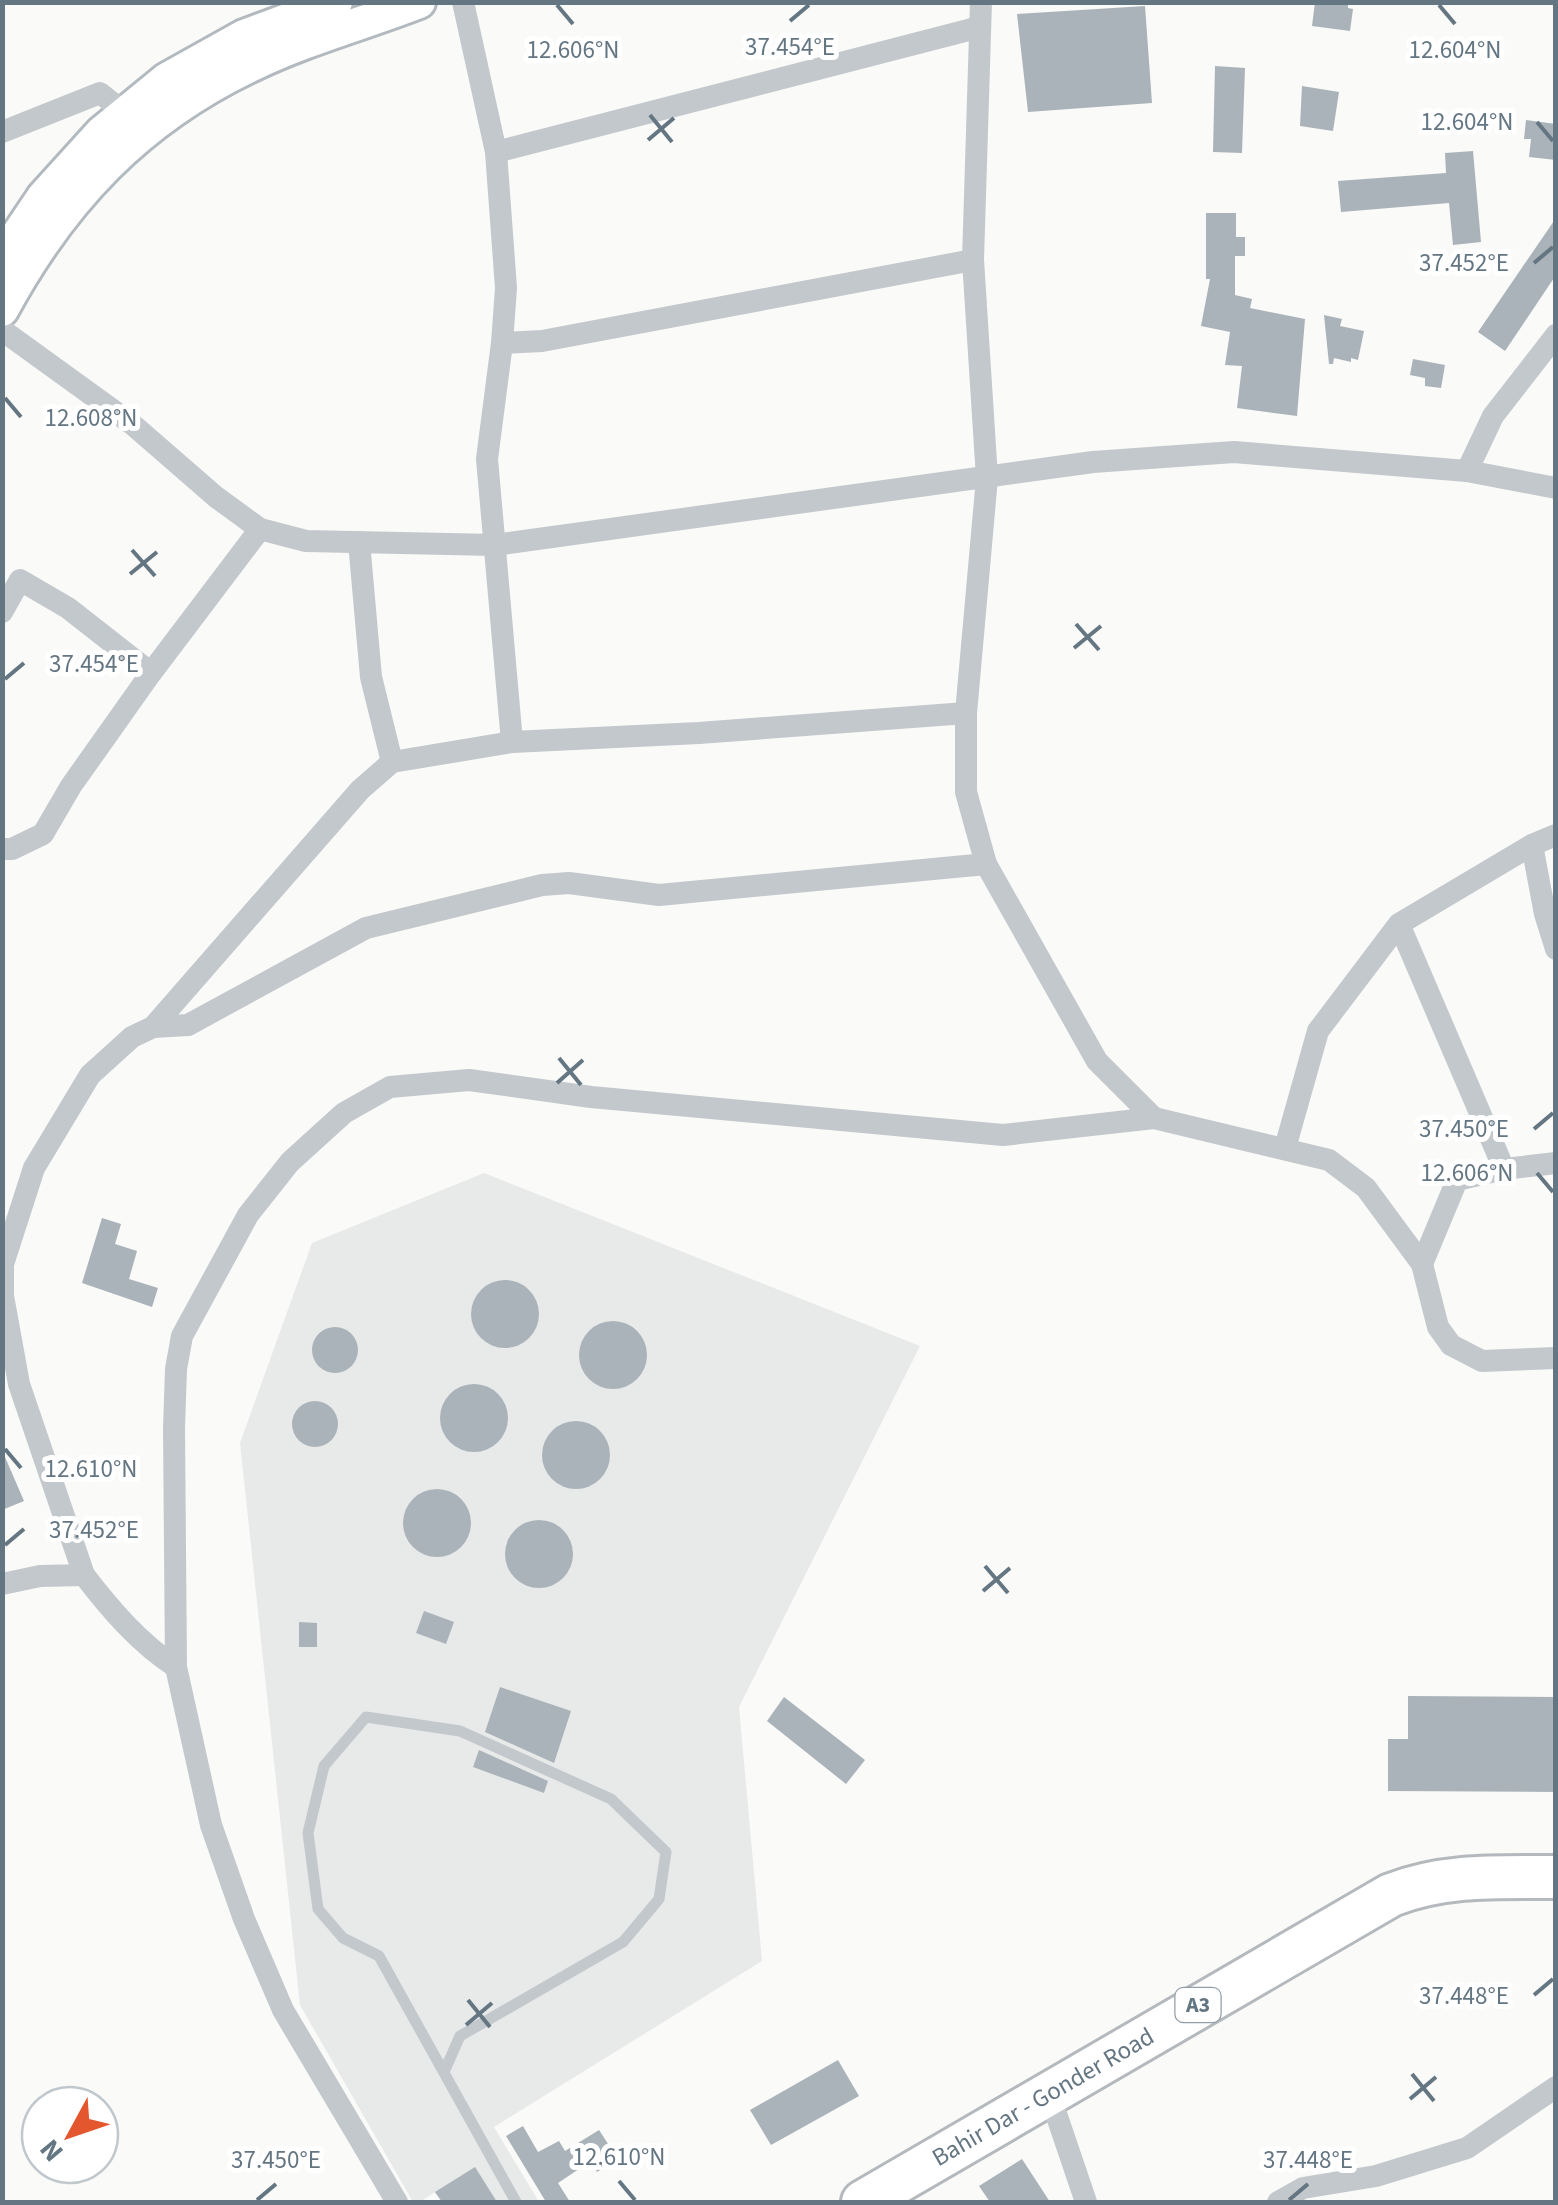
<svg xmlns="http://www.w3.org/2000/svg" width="1558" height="2205" viewBox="0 0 1558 2205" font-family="'Source Sans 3',sans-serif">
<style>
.built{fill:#e8e9e9}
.building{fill:#aab3b9}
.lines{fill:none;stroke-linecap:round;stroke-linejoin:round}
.secondary-casing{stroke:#b3babf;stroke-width:38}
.highway-casing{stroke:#b4b9bd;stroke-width:48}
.lane{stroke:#c3c8cc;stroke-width:11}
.street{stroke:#c3c8cc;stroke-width:22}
.secondary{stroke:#fff;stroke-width:32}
.highway{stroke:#fff;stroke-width:42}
.ticks{fill:none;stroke:#657683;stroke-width:4}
.labels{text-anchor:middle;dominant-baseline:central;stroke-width:10;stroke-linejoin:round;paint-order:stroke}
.shield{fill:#fff;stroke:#939fa8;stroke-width:2.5}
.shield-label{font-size:22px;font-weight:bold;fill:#657683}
.street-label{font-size:25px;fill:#657683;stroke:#fff}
.ticks-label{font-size:25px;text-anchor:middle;fill:#657683;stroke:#fff;stroke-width:10;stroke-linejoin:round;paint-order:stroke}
</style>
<rect width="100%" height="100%" fill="#fafaf8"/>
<path class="built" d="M484,1173L920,1346L739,1707L762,1961L494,2127L539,2202H442L435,2192L420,2202H413L300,2005L240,1443L312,1243Z"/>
<g class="building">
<path d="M1315,2H1348V8L1353,9L1350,31L1312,26Z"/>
<path d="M1145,6L1152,103L1028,112L1017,14Z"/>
<path d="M1215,66L1245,68L1242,153L1213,152Z"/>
<path d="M1302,86L1339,92L1333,131L1300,126Z"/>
<path d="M1526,120L1556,124V160L1529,157L1531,139H1524Z"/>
<path d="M1473,151L1481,242L1453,245L1449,203L1341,212L1338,181L1446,173L1445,153Z"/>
<path d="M1206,213H1236V237H1245V256H1235V295L1252,299L1250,308L1305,319L1297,416L1237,408L1242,366L1225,365L1230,332L1201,326L1210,279H1206Z"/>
<path d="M1556,218V275L1505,351L1478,332Z"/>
<path d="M1324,315L1342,319L1340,326L1364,331L1358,360L1351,358V362L1334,358L1333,364H1329Z"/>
<path d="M1413,359L1445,365L1441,388L1425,386V378L1410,375Z"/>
<path d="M102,1218L121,1224L115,1244L137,1251L129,1279L158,1288L152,1307L82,1283Z"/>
<circle cx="505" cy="1314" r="34"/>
<circle cx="613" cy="1355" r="34"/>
<circle cx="335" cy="1350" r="23"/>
<circle cx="474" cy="1418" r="34"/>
<circle cx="315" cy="1424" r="23"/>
<circle cx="576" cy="1455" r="34"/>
<path d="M2,1450L24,1501L2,1510Z"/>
<circle cx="437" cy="1523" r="34"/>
<circle cx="539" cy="1554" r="34"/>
<path d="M424,1611L454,1622L446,1644L416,1633Z"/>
<path d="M299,1622L317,1623V1647H299Z"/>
<path d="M500,1687L571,1711L554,1763L485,1732Z"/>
<path d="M1408,1696L1556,1697V1792L1388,1791V1739H1408Z"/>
<path d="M784,1697L865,1760L846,1784L767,1721Z"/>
<path d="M479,1750L548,1781L544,1793L473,1767Z"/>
<path d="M838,2060L859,2096L771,2145L750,2110Z"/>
<path d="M523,2126L538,2152L559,2141L565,2151L599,2130L618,2159L597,2172L591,2161L558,2183L570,2202H546L506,2136Z"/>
<path d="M1022,2159L1050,2202H990L979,2186Z"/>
<path d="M475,2167L497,2202H442L435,2192Z"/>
</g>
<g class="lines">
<defs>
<g id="secondary">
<path d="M2,258L43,197L101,133L167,79L244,36L336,2"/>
<path d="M2,310C62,199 139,118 254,64C306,39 365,23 419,2"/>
</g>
<path id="highway" d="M863,2202L1391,1895C1444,1874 1499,1877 1556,1877"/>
</defs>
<use href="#secondary" class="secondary-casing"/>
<use href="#highway" class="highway-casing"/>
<path class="lane" d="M444,2072L460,2036L623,1942L659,1899L666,1852L611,1799L460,1731L366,1717L324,1766L308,1833L318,1909L343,1938L379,1956L516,2202"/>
<g class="street">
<path d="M463,2L496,152L506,288L502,343L487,459L512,742"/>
<path d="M981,2L973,260L987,478L966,713V792L986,864L1097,1061L1154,1118"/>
<path d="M2,132L100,93L125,113L132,126"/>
<path d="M496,152L980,27"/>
<path d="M2,330L132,424L216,497L260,529L306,541L495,545L1093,462L1234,452L1467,471L1556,488"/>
<path d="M502,343L542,341L973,260"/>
<path d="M1467,471L1493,416L1556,335"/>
<path d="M359,542L371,677L392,762"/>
<path d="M2,612L20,580L68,608L151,673"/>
<path d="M1532,845L1545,914L1556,949"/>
<path d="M2,849H12L43,834L71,786L151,673L260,529"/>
<path d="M1399,924L1504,1169"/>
<path d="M153,1027L188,1025L366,928L542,885L569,883L659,895L986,864"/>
<path d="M1285,1148L1318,1031L1399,924L1532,845L1556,835"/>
<path d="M1422,1264L1457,1180L1504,1169L1556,1163"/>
<path d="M84,1575C110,1609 140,1644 176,1667"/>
<path d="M2,1584L40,1576L84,1575L19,1384L3,1296V1264L34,1168L90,1075L132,1037L153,1027L360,790L392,762L512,742L699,733L966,713"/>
<path d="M1049,2093L1086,2202"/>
<path d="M397,2202L283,2010L244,1919L211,1825L176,1667L174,1428L176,1369L182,1336L248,1215L290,1162L344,1113L390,1087L469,1080L591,1097L1003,1135L1154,1118L1329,1160L1366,1188L1422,1264L1438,1327L1451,1345L1482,1361L1556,1358"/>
<path d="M1278,2202L1303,2188L1376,2176L1467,2148L1556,2087"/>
</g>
<use href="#secondary" class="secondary"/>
<use href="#highway" class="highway"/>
</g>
<path class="ticks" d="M557,5L573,24M1439,5L1455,24M790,21L809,5M650,115L672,142M1537,122L1553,141M648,140L674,118M1534,263L1553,247M5,398L21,417M132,550L155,576M130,574L157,552M1076,624L1099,650M1074,648L1101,626M5,679L24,663M559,1058L581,1085M557,1083L583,1060M1534,1129L1553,1113M1537,1173L1553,1192M5,1449L21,1468M5,1545L24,1529M985,1566L1008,1593M983,1591L1010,1568M1534,1995L1553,1979M468,2000L490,2027M466,2025L492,2003M1412,2074L1434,2101M1410,2099L1436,2077M619,2181L635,2200M257,2200L276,2184M1289,2200L1308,2184"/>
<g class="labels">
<rect class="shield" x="1175.5" y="1988" width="45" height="34" rx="8"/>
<g class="shield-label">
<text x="1198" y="2005">A3</text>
</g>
<g class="street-label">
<text transform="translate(1043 2097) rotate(-30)">Bahir Dar - Gonder Road</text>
</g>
</g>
<g class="ticks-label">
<text x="790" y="55">37.454°E</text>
<text x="573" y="58">12.606°N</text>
<text x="1455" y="58">12.604°N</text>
<text x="1467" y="130">12.604°N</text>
<text x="1464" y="271">37.452°E</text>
<text x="91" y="426">12.608°N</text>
<text x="94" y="672">37.454°E</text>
<text x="1464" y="1137">37.450°E</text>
<text x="1467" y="1181">12.606°N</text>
<text x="91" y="1477">12.610°N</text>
<text x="94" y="1538">37.452°E</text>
<text x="1464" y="2004">37.448°E</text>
<text x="619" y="2165">12.610°N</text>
<text x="276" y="2168">37.450°E</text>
<text x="1308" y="2168">37.448°E</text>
</g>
<rect width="1558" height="2205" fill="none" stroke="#657683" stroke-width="10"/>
<g transform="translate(70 2135) rotate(230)"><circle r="48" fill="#ffffff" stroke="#c1c8cd" stroke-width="2.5"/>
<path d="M0-8L18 38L0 25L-18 38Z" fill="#e4572e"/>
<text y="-15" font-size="28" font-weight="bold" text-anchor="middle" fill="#657683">N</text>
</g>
</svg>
